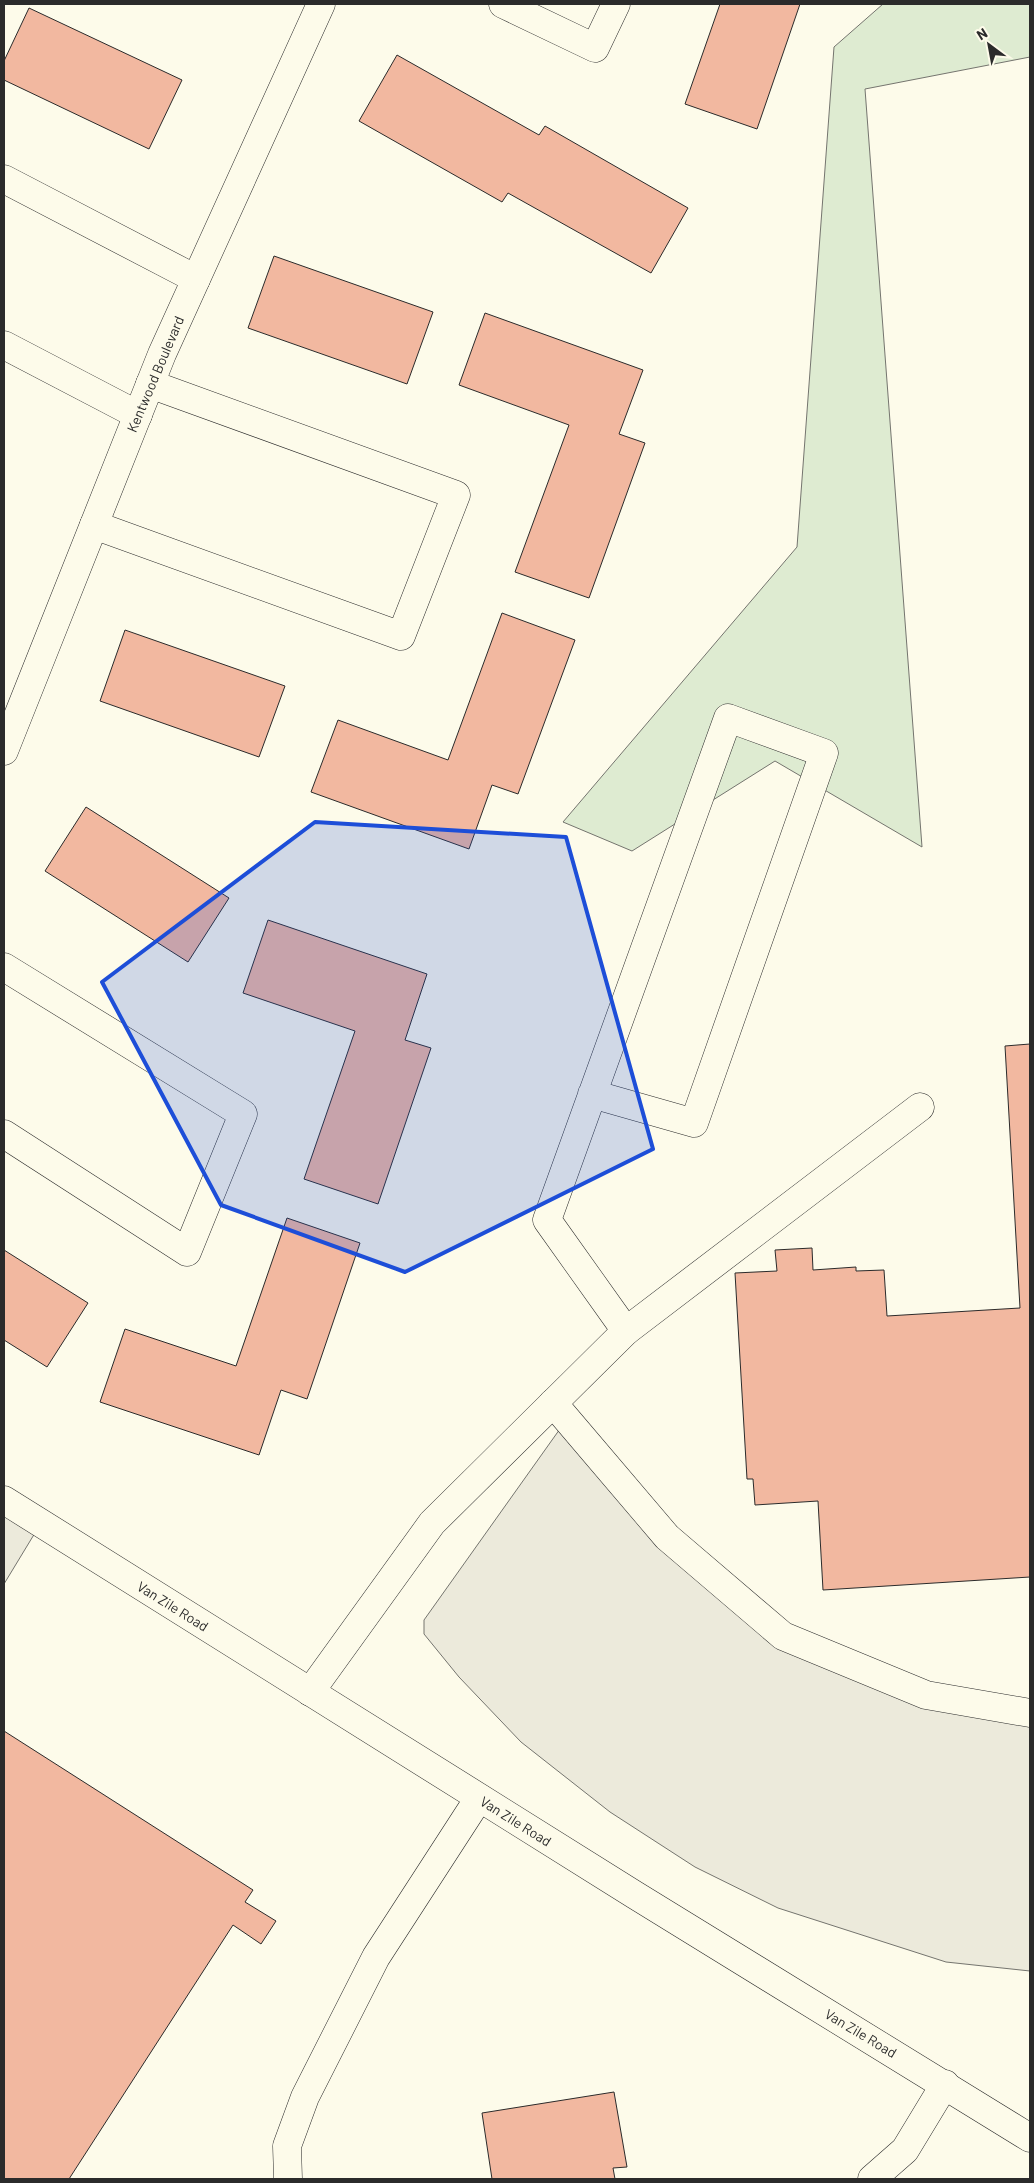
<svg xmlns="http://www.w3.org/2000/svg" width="1034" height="2183" viewBox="0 0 1034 2183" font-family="Barlow,sans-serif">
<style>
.green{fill:#deebd1;stroke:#74746e}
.parking{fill:#eceadb;stroke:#74746e}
.building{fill:#f2b8a0;stroke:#2b2b2b}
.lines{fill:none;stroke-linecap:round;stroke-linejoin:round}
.minor-casing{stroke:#2b2b2b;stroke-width:29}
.minor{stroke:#fdfbea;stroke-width:28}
.marked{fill:#1d4ed8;fill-opacity:0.2;stroke:#1d4ed8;stroke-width:4;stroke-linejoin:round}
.labels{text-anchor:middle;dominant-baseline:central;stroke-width:4;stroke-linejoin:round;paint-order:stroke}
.street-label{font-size:14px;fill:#2b2b2b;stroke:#fdfbea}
</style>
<rect width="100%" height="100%" fill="#fdfbea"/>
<path class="green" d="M883,4H1030V57L865,89L922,847L775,761L632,851L563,822L797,547L834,47Z"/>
<g class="parking">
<path d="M567,1419L783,1635L926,1695L1030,1713V1971L946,1962L778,1908L695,1867L610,1812L521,1742L459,1677L424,1634V1620Z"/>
<path d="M4,1500L41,1523L4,1584Z"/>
</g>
<g class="building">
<path d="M720,4H800L757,129L685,104Z"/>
<path d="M29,8L182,80L149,149L4,80V61Z"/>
<path d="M397,55L539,135L545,126L688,208L651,273L508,193L502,202L359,121Z"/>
<path d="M274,256L433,312L407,384L248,328Z"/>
<path d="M485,313L643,370L619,434L645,443L589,598L515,572L569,425L459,385Z"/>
<path d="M502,613L575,640L518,794L492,785L469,849L311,792L338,720L448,760Z"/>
<path d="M125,630L285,686L259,757L100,701Z"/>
<path d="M86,807L229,898L188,962L45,871Z"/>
<path d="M268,920L427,974L405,1040L431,1048L378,1204L304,1179L355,1031L243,993Z"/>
<path d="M1030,1044V1577L823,1590L818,1501L755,1505L753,1479H747L735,1273L777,1271L775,1250L812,1248L813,1270L856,1267V1271L884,1270L887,1316L1020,1308L1005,1046Z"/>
<path d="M287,1218L360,1243L307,1399L281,1390L259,1455L100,1402L125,1329L236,1366Z"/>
<path d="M4,1250L88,1303L47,1367L4,1340Z"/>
<path d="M4,1731L253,1890L245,1902L276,1921L261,1944L233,1925L69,2179H4Z"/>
<path d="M614,2092L627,2167L613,2168L615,2179H492L482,2113Z"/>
</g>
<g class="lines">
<defs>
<g id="minor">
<path d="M503,4L595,48L616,4"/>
<path d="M4,179L196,279"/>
<path d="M4,345L138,415"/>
<path d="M94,525L401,636L456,495L150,384"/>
<path d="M4,751L162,354L321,4"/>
<path d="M4,967L243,1114L187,1252L4,1134"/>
<path d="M626,1331L920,1107"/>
<path d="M553,1403L667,1537L783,1636L926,1695L1030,1713"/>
<path d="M4,1500L635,1895L1030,2138"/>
<path d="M310,1692L432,1523L626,1331L547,1220L728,718L824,753L694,1123L592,1094"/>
<path d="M288,2179L287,2146L305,2097L376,1957L479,1798"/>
<path d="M872,2179L905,2150L945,2084"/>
</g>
</defs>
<use href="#minor" class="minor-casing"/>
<use href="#minor" class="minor"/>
</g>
<path class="marked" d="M315,822L566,837L653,1149L405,1272L221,1205L102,982Z"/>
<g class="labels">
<g class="street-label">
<text transform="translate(155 374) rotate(-67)">Kentwood Boulevard</text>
<text transform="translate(173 1606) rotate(32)">Van Zile Road</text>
<text transform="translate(516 1821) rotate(32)">Van Zile Road</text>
<text transform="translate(861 2033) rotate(31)">Van Zile Road</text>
</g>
</g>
<rect width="1034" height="2183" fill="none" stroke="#2b2b2b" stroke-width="10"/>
<g transform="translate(989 45) rotate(328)" stroke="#fdfbea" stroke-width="4" paint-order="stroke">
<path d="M0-4L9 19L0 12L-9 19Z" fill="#2b2b2b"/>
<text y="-8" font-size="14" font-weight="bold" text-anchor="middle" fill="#2b2b2b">N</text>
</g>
</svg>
